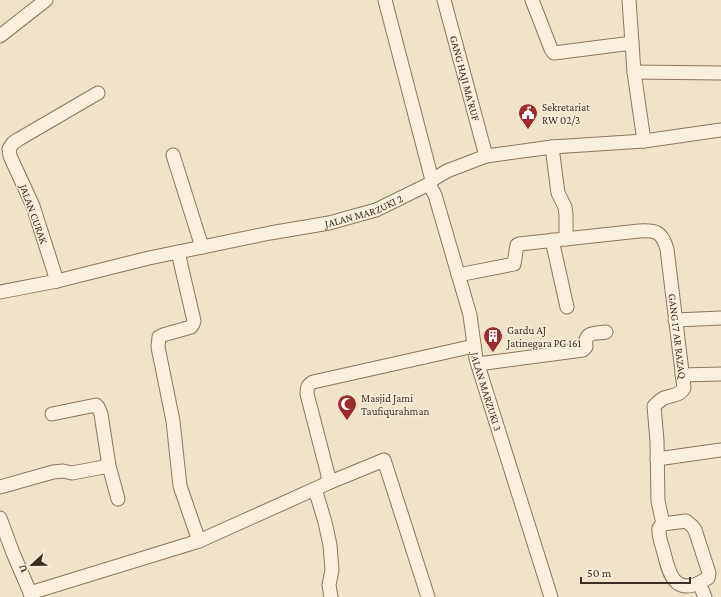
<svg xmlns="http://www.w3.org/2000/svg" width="721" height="597" viewBox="0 0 721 597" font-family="'Crimson Pro',serif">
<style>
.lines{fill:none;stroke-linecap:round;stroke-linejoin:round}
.street-casing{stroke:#8d765c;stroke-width:15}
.street{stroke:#faf1dc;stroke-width:13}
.labels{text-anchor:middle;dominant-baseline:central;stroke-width:3;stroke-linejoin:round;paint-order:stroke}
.street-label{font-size:11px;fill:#3d2e20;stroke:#f7eed8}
.poi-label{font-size:11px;fill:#3d2e20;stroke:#f7eed8;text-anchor:start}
</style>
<rect width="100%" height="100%" fill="#f0e4c8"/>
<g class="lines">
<defs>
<g id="street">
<path d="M385,0L432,180"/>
<path id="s1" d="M444,0L486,156"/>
<path d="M532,0L551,49L554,53L632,43"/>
<path d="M629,0L634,72L644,141"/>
<path d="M0,36L46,0"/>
<path d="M634,72L721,73"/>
<path d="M552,147L558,193L565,207L566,215V239"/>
<path d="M173,155L202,247"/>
<path id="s2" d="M429,184L435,195L470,315L476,359L551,597"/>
<path d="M552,240L567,307"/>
<path d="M178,252L194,321L193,324L191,327L163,335L159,337L158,347L173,421L180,486L199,541"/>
<path id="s3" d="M458,275L514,264L517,245L519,244L639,231C655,230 662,231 667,249L684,388C680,396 671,395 664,398C660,400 657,403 654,406L657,441L658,501L663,524L686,521L692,526L695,530L709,573L708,578L699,583L705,597"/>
<path d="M57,281L33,206L10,156L9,149L13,143L19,139L98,93"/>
<path id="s4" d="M0,292L57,281L149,258L270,233L329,223L376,210L429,184L432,180L447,171L486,156L552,147L644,141L721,130"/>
<path d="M675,320L721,318"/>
<path d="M478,364L583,350L586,347C584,331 594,334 606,332"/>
<path d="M682,375L721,374"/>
<path d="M52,414L96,405L98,407L101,414L109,466L118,499"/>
<path d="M657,459L721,450"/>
<path d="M328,483V475L307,394C307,387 308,385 313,382L474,346"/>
<path d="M0,487L53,472L63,471L72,473L109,466"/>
<path d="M315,489L325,522L330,545L332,570L329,585L331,597"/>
<path d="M0,518L13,553L32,597"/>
<path d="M663,524L659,528C658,536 662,545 664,553C669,573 674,594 699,583"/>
<path d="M30,593L199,541L328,483L384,460L428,597"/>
</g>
</defs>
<use href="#street" class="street-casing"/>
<use href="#street" class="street"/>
</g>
<defs>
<symbol id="civic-pin" viewBox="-11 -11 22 30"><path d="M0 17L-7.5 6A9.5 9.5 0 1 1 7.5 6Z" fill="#9e2a2b" stroke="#f7eed8"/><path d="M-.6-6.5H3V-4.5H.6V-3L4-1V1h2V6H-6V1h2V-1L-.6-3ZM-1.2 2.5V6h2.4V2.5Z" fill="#fff"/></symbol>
<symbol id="building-pin" viewBox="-11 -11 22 30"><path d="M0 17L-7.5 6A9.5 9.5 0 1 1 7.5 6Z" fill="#9e2a2b" stroke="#f7eed8"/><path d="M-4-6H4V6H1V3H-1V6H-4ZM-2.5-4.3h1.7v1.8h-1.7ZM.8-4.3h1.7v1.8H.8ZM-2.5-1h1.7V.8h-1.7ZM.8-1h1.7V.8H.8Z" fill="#fff"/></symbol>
<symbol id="mosque-pin" viewBox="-11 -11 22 30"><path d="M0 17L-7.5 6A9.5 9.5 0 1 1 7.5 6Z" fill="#9e2a2b" stroke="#f7eed8"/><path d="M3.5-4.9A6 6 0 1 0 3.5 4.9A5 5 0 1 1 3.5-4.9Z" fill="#fff"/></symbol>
</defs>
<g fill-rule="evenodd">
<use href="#civic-pin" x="517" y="102" width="22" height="30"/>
<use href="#building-pin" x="482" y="325" width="22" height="30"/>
<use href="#mosque-pin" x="336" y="393" width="22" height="30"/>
</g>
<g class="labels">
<g class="street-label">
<text stroke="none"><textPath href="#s1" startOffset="81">GANG HAJI MA'RUF</textPath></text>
<text stroke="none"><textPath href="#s4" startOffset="373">JALAN MARZUKI 2</textPath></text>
<text transform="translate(34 214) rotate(70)">JALAN CURAK</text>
<text stroke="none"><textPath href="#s3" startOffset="325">GANG 17 AR RAZAQ</textPath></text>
<text stroke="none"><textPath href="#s2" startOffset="216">JALAN MARZUKI 3</textPath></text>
</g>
<g class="poi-label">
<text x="542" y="107">Sekretariat<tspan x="542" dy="13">RW 02/3</tspan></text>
<text x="507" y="330">Gardu AJ<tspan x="507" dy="13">Jatinegara PG 161</tspan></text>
<text x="361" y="398">Masjid Jami<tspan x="361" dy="13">Taufiqurahman</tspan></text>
</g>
</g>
<g transform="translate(32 565) rotate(248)" stroke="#f7eed8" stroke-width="3" paint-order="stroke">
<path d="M0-3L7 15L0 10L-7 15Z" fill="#3d2e20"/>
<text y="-6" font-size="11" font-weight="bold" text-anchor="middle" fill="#3d2e20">U</text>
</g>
<path d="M581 577v6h109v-6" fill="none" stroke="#3d2e20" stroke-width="2"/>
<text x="587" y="577" font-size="12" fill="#3d2e20" stroke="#f7eed8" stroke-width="3" paint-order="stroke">50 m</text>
</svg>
